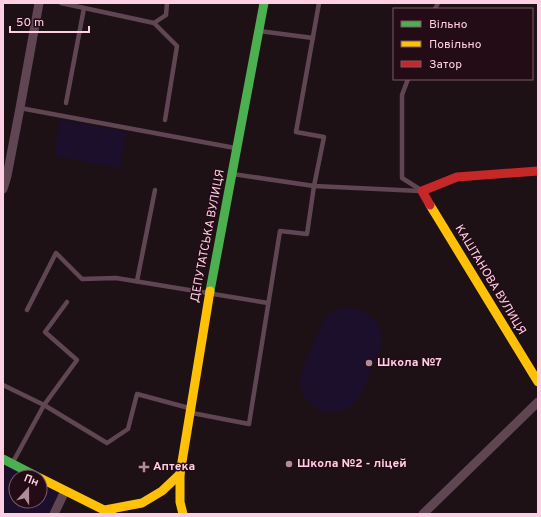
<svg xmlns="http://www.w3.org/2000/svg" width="541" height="517" viewBox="0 0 541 517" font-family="Overpass,sans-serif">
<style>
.green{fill:#1c0f2b}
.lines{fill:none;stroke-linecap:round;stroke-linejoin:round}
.lane{stroke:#5f4652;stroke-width:4.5}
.street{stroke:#5f4652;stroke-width:9}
.fast{stroke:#4caf50;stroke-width:9}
.slow{stroke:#ffc107;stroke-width:9}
.jam{stroke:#c62828;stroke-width:9}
.poi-dot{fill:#b08c9b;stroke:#230c15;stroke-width:1.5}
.labels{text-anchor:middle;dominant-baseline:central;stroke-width:3;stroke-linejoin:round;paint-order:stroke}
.street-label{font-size:12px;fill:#ffcfe3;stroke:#230c15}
.poi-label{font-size:12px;font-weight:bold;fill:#ffcfe3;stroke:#230c15;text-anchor:start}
</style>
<rect width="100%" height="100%" fill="#1e1116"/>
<g class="green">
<path d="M60,120L127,132L120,168L54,156Z"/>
<path d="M348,307C369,309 388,325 381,348C379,356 374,363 371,370C364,388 358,409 336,412C330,412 324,412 318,409C289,392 303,368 313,345C317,335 321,323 329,315C334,310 341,309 348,307Z"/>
<path d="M3,459L38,477H16V501H40V478L65,491L54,514H3Z"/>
</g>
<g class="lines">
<g class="lane">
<path d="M61,3L154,23L177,46L165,120"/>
<path d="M435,9L438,3"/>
<path d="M154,23L166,15L167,3"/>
<path d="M259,31L313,38"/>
<path d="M408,79L402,95V178L421,190"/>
<path d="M66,103L84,8"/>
<path d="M20,108L235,148"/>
<path d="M233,174L314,186L420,191"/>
<path d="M137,281L155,190"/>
<path d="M27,310L56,253L82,279L116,278L268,303"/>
<path d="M3,385L44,405L107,443L128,429L137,394L189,408"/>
<path d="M192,413L249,424L280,231L307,234L314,186L324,137L296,132L319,3"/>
<path d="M13,462L44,405L77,360L45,332L67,302"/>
</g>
<g class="street">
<path d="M3,189L7,176L20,108L39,3"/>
<path d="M54,514L65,491"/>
<path d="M423,514L538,402"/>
</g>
<g class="fast">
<path d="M210,291L264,3"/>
<path d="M3,459L38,477"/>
</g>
<g class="slow">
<path d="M430,205L538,382"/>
<path d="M40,478L112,514"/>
<path d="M105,510L142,503L162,491L180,474"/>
<path d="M183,514L180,502V474L210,291"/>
</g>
<path class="jam" d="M430,205L422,191L457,177L538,171"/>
</g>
<g class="poi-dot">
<circle cx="369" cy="363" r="4"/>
<circle cx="289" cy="464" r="4"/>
<path d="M142 461h4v4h4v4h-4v4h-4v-4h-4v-4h4z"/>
</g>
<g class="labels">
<g class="street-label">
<text transform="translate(208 236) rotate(-79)">ДЕПУТАТСЬКА ВУЛИЦЯ</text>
<text transform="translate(490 280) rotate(59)">КАШТАНОВА ВУЛИЦЯ</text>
</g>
<g class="poi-label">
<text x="377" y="363">Школа №7</text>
<text x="297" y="464">Школа №2 - ліцей</text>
<text x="153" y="467">Аптека</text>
</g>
</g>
<rect width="541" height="517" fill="none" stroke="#ffcfe3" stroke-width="8"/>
<rect x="393" y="8" width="140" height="72" fill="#230c15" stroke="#7b5a67"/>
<rect x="401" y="21" width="20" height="6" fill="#4caf50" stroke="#7b5a67"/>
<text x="429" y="28" font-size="12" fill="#ffcfe3">Вільно</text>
<rect x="401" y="41" width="20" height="6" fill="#ffc107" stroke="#7b5a67"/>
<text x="429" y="48" font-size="12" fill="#ffcfe3">Повільно</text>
<rect x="401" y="61" width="20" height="6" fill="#c62828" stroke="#7b5a67"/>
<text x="429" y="68" font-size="12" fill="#ffcfe3">Затор</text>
<g transform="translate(28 489) rotate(21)"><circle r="19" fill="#230c15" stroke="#7b5a67"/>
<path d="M0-3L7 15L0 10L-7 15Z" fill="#b08c9b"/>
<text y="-6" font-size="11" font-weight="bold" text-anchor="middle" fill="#ffcfe3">Пн</text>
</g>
<path d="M10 26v6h79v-6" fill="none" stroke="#ffcfe3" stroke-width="2"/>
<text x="16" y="26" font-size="12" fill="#ffcfe3" stroke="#230c15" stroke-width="3" paint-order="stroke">50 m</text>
</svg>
